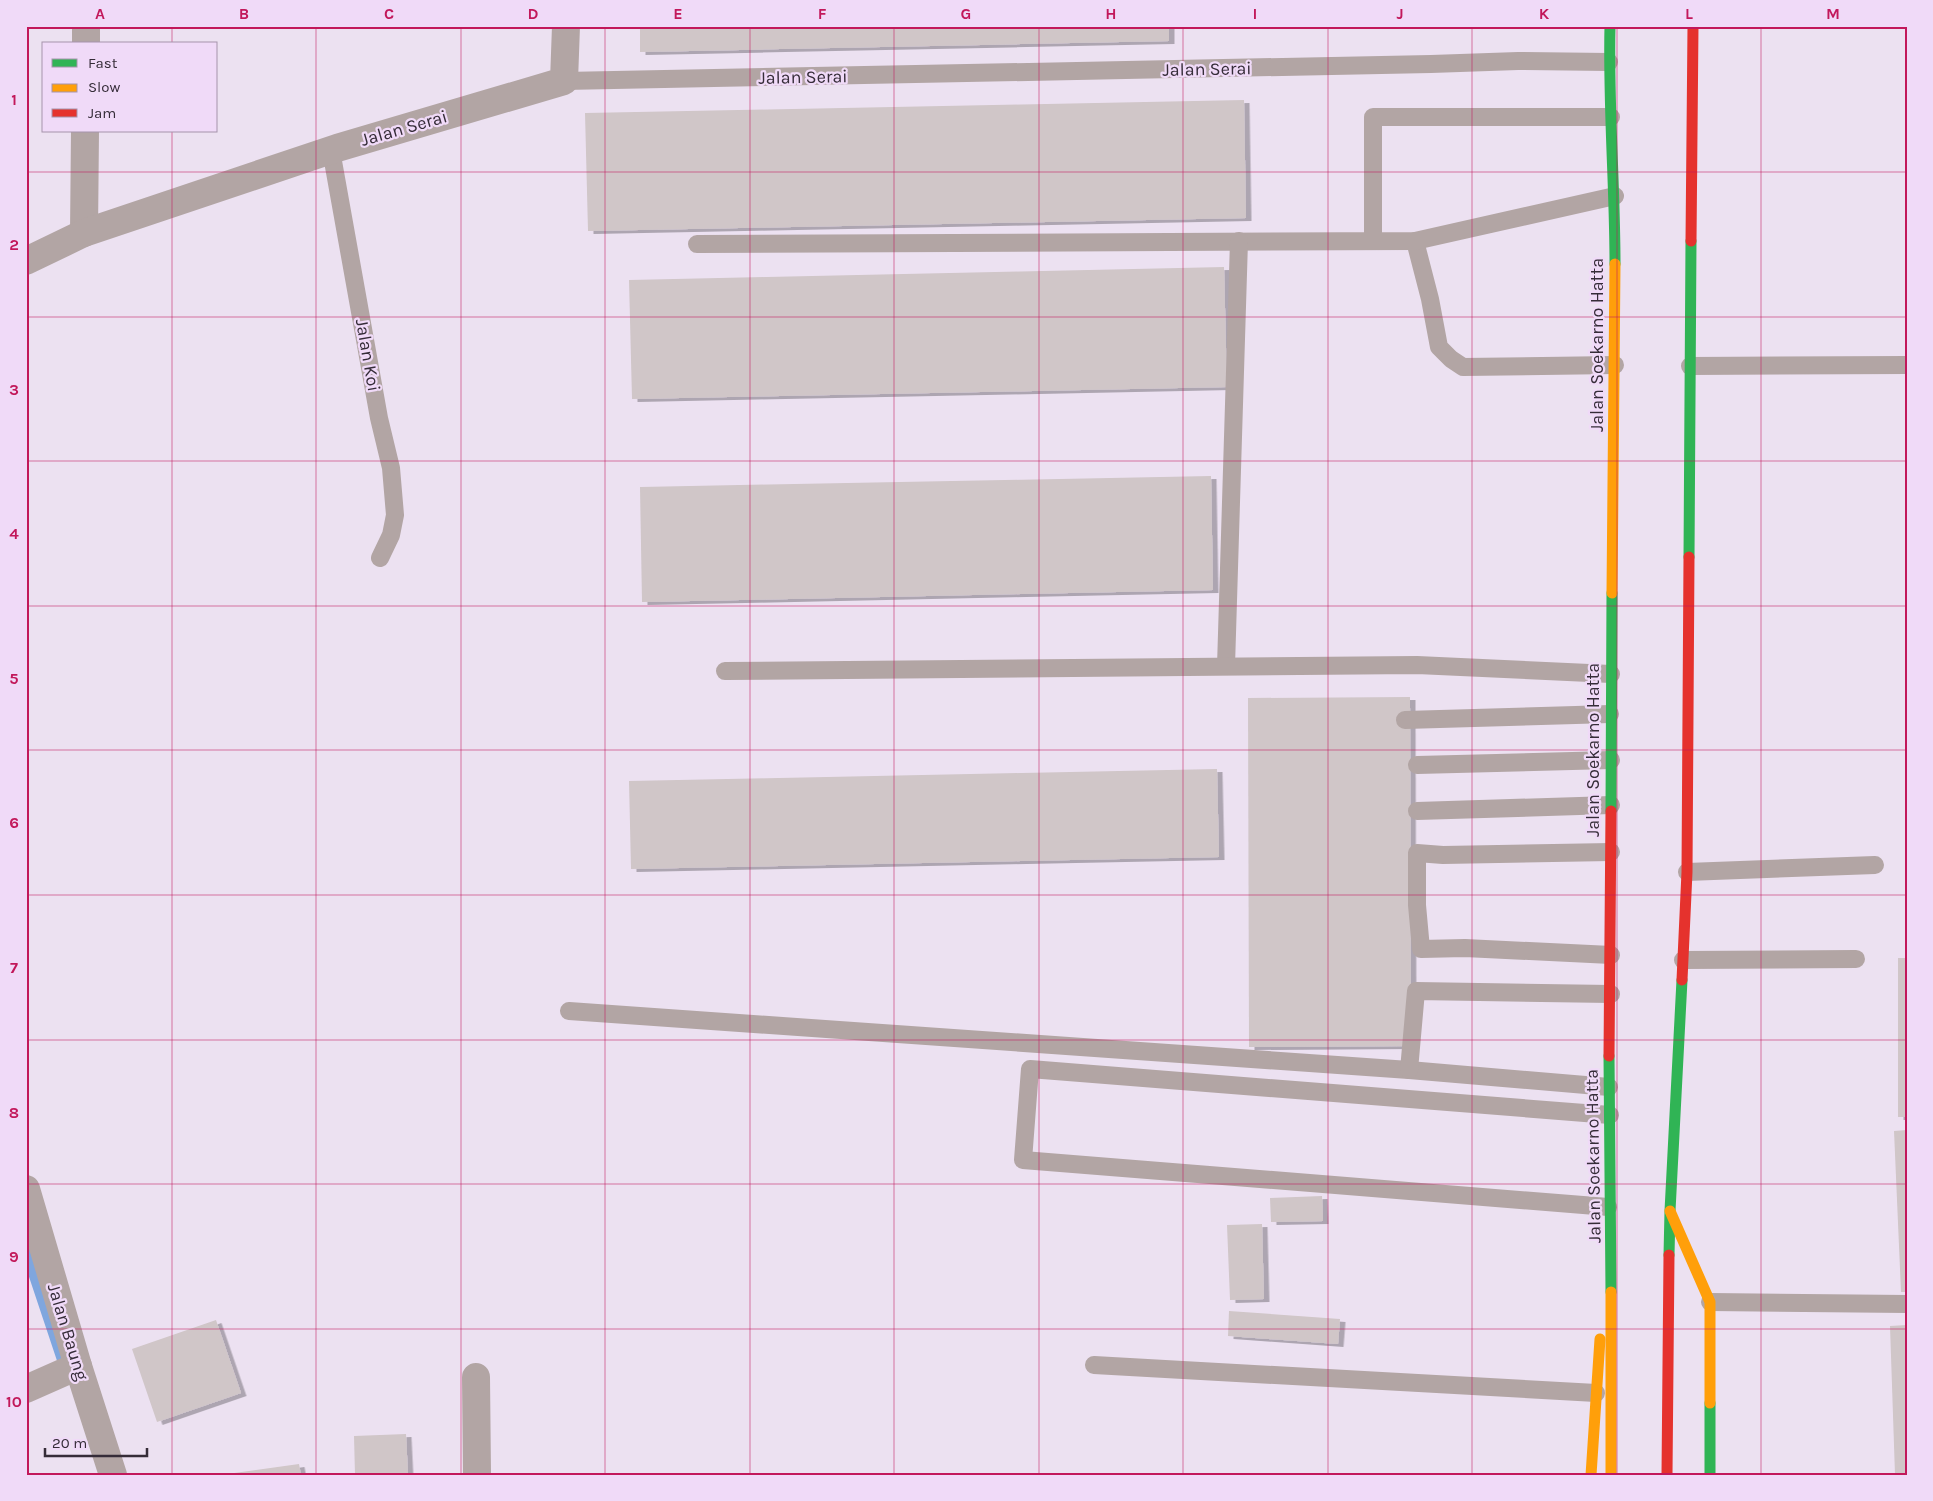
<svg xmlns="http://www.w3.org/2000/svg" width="1933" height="1501" viewBox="0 0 1933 1501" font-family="Karla,sans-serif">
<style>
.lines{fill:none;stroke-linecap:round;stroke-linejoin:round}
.stream{stroke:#7fa6de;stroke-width:10}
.building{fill:#d0c6c8;filter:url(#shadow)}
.lane{stroke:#b2a5a4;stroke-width:18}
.street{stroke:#b2a5a4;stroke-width:28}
.fast{stroke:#30b455;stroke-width:11}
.slow{stroke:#ff9f0a;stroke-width:11}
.jam{stroke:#e5322d;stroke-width:11}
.grid{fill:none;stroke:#c2185b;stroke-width:1;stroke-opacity:0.55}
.labels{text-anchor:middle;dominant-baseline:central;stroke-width:4.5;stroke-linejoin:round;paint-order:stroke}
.street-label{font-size:18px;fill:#352c38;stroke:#f0daf8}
.neatline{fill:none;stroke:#c2185b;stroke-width:2}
.grid-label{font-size:16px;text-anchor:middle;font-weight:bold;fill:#c2185b}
</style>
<defs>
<filter id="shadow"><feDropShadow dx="5.5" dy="3" stdDeviation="0" flood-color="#0004"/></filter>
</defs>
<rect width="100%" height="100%" fill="#ece1f1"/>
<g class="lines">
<path class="stream" d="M26,1252L63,1363"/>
</g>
<g class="building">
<path d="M640,26H1169V41L640,52Z"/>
<path d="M1244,100L1246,218L588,231L585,113Z"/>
<path d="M1224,267L1227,387L632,399L629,280Z"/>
<path d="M1211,476L1213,590L642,602L640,487Z"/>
<path d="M1410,697L1411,1046L1249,1047L1248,698Z"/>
<path d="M1217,769L1219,857L631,869L629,781Z"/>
<rect x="1898" y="958" width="9" height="159"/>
<path d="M1907,1130V1292H1901L1894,1131Z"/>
<path d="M1322,1196L1323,1221L1271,1222L1270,1198Z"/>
<path d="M1262,1224L1264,1299L1230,1300L1227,1225Z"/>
<path d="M1229,1311L1340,1319L1338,1344L1228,1336Z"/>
<path d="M216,1320L241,1393L157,1422L132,1349Z"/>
<path d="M1907,1325V1475H1895L1890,1326Z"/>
<path d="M406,1434L408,1475H355L354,1436Z"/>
<path d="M299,1464L301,1475H227V1474Z"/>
</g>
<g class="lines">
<g class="lane">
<path d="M564,81L1431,64L1518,61L1609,62"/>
<path d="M331,150L379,418L391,468L395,515L391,535L380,558"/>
<path d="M1373,241V117H1611"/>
<path d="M1415,241L1430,299L1439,347L1451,359L1463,367L1615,365"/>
<path d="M697,244L1415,241L1615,196"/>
<path d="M1690,366L1907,365"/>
<path d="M1226,666L1239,241"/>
<path d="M725,671L1417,665L1611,674"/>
<path d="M1405,720L1610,714"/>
<path d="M1417,765L1611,760"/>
<path d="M1417,811L1611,805"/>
<path d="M1611,852L1443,855L1417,853V905L1421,949L1465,948L1611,955"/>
<path d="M1687,872L1875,865"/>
<path d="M1683,960L1856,959"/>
<path d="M569,1011L1409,1070L1609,1087"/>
<path d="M1409,1070L1416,991L1611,994"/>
<path d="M1608,1207L1023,1160L1030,1069L1610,1115"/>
<path d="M1710,1302L1907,1304"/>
<path d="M1094,1365L1596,1393"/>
</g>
<g class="street">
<path d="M86,44V26"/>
<path d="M84,233L85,131"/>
<path d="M26,261L84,233L337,148L564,81L566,26"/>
<path d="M26,1189L78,1366L113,1475"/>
<path d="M476,1377L477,1475"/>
<path d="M26,1389L78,1366"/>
</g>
<g class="fast">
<path d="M1610,26C1608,105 1615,184 1615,264"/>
<path d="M1689,557L1691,241"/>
<path d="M1611,811L1612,593"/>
<path d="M1609,1056L1611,1292"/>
<path d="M1669,1255L1670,1211L1682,980"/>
<path d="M1710,1403V1475"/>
</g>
<g class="slow">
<path d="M1612,593L1615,264"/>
<path d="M1670,1211L1710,1302V1403"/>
<path d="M1611,1292V1475"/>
<path d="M1591,1475L1600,1339"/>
</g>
<g class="jam">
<path d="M1691,241L1693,26"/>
<path d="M1682,980L1687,872L1689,557"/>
<path d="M1609,1056L1611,811"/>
<path d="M1667,1475L1669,1255"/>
</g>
</g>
<path class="grid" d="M172,26V44M316,26V1475M461,26V1475M605,26V1475M750,26V1475M894,26V1475M1039,26V1475M1183,26V1475M1328,26V1475M1472,26V1475M1617,26V1475M1761,26V1475M172,131V1475M26,172H1907M26,317H1907M26,461H1907M26,606H1907M26,750H1907M26,895H1907M26,1040H1907M26,1184H1907M26,1329H1907"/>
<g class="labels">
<g class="street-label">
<text transform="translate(1207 69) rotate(-1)">Jalan Serai</text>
<text transform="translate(803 77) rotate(-1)">Jalan Serai</text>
<text transform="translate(404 128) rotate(-16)">Jalan Serai</text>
<text transform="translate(1597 345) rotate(-90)">Jalan Soekarno Hatta</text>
<text transform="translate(368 355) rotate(80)">Jalan Koi</text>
<text transform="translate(1593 750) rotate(-90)">Jalan Soekarno Hatta</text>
<text transform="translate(1593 1156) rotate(-91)">Jalan Soekarno Hatta</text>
<text transform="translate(68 1332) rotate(73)">Jalan Baung</text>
</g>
</g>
<rect width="1933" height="1501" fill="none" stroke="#f0daf8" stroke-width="55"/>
<rect x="42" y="42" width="175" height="90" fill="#f0daf8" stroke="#a594ab"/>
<rect x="52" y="59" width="25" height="8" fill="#30b455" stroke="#a594ab"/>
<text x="88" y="68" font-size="15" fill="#352c38">Fast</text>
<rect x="52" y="84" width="25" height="8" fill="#ff9f0a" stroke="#a594ab"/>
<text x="88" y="92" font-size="15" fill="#352c38">Slow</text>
<rect x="52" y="109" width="25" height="8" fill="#e5322d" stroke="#a594ab"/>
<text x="88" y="118" font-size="15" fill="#352c38">Jam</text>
<path d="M45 1448v8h102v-8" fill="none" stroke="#352c38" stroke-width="2.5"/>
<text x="52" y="1448" font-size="15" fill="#352c38" stroke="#f0daf8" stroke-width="4" paint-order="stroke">20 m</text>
<rect x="28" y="28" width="1878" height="1446" class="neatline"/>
<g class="grid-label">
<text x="100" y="19">A</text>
<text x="244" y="19">B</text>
<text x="389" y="19">C</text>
<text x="533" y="19">D</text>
<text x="678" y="19">E</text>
<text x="822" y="19">F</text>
<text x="966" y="19">G</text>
<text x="1111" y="19">H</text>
<text x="1255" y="19">I</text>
<text x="1400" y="19">J</text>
<text x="1544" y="19">K</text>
<text x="1689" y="19">L</text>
<text x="1833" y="19">M</text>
<text x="14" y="105">1</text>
<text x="14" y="250">2</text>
<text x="14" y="395">3</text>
<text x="14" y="539">4</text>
<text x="14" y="684">5</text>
<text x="14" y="828">6</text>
<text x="14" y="973">7</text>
<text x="14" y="1118">8</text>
<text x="14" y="1262">9</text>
<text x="14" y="1407">10</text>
</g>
</svg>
